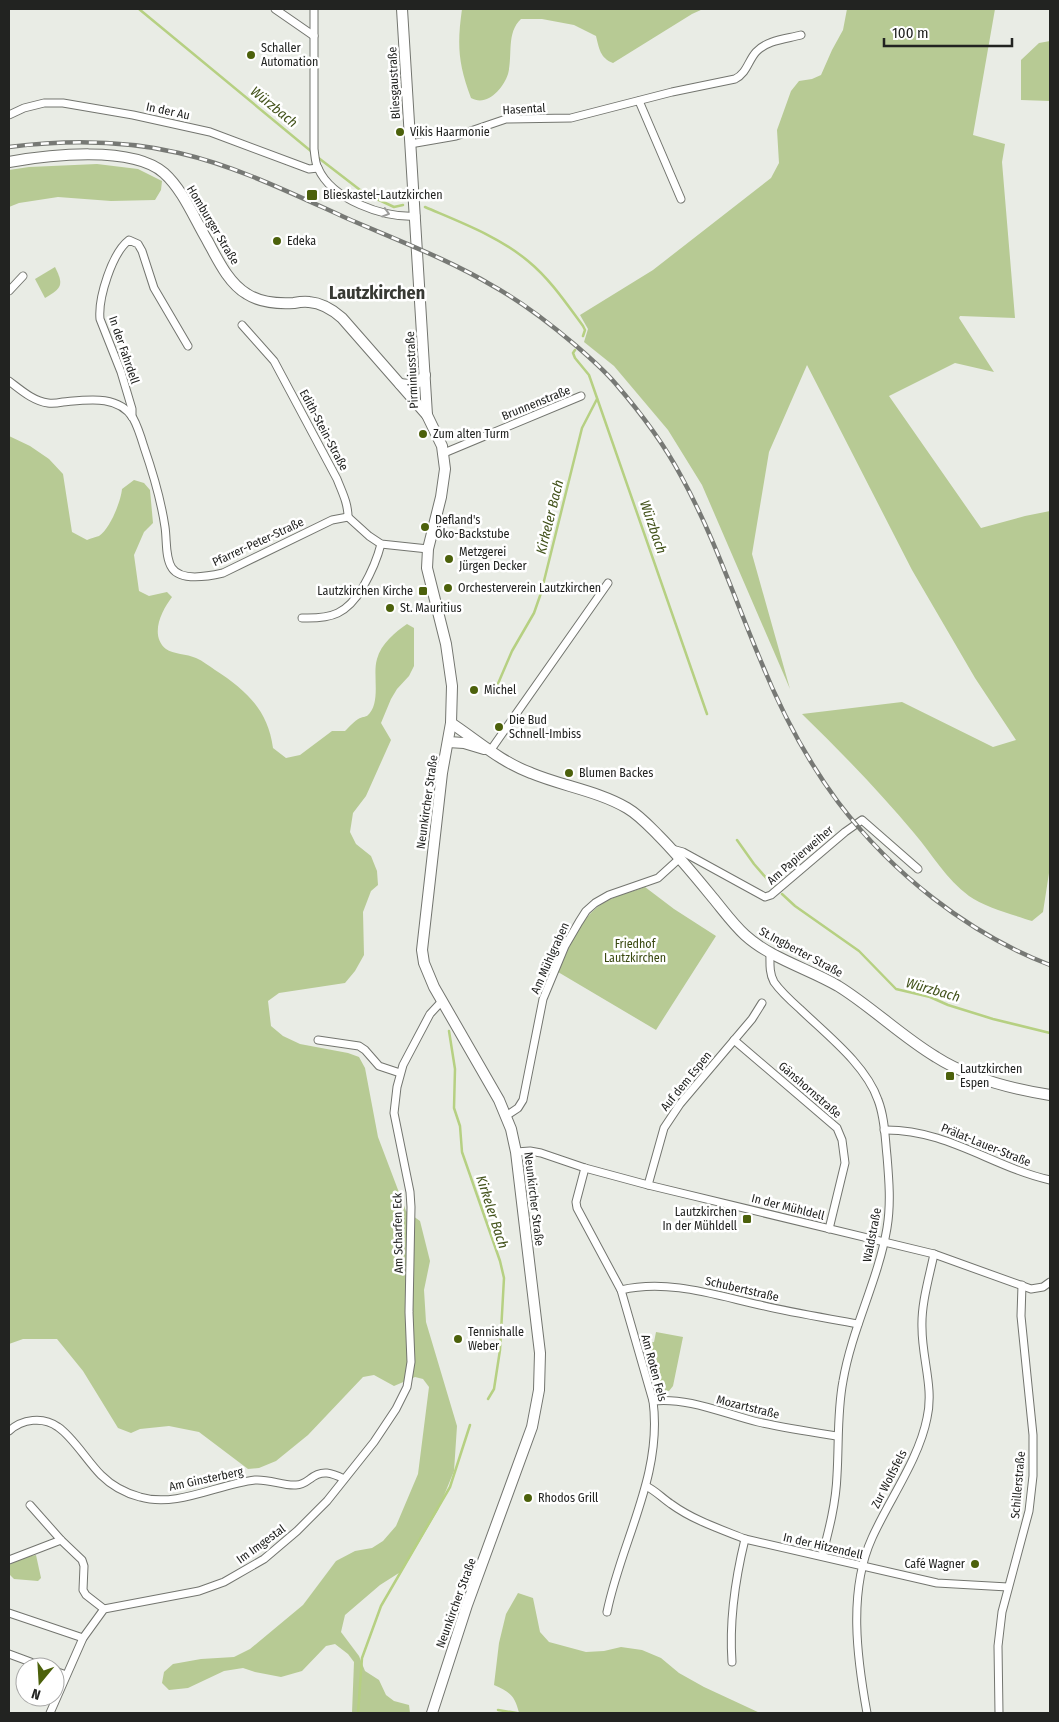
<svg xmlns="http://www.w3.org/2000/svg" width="1059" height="1722" viewBox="0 0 1059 1722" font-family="'Fira Sans Condensed',sans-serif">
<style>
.green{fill:#b7ca94}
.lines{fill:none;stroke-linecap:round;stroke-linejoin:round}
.stream{stroke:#b6d082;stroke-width:2.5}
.minor-casing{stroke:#73756f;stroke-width:9}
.secondary-casing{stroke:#73756f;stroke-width:12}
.minor{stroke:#fff;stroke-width:7}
.secondary{stroke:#fff;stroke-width:10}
.rail-casing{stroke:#777975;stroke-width:4.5}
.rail{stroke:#fff;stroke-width:2.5;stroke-dasharray:8;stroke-linecap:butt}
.oneway{stroke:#9c9c9b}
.poi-dot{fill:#4c610b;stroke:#fff;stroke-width:2}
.labels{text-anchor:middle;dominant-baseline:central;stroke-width:5;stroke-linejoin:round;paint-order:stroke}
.poi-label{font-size:12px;fill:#222321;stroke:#fff;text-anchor:start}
.street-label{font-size:12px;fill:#222321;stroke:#fff}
.park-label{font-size:12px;fill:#394910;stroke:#fff}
.water-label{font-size:14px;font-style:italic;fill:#42521a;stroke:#fff}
.district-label{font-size:18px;font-weight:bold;fill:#373933;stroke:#fff}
</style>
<rect width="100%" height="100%" fill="#e9ece5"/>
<g class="green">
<path d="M462,9H703L692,14L613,63C600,58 599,48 596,36L574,25L542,19H521C506,33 513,55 508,74C503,89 487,107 471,98C458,63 457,45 462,9Z"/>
<path d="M847,9H995L973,135L1005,144L1002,162L1015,318L960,316L959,318L994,372L955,363L889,396L981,528L1025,516L1050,511V873H1049L1043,912L1032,921C1014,915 984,907 969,896C946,879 932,854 914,833C879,791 841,752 802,714L902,702L993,747L1016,740L975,678L912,570L807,365L769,452L752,554L790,689L702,485L668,430L614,366L584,342L588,329L580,315L653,270L771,178L779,163L777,130L791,91L799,81L812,79L821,75L832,50L843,30Z"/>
<path d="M1050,41V101L1021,100V60L1039,43Z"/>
<path d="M97,164L138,169L162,181L161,190L155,200L111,201L58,197L19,203L9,207V170L29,167Z"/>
<path d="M55,267C64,285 62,288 45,298L35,279Z"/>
<path d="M9,436L30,446L49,459L63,474L72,532L87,540C91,538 96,537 99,536C110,529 121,501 122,489L134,480L144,483L150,490L153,523L144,532L134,555L139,591L149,596L167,592L172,597C162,610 149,635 166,649C173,654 187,654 196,658C203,661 209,666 215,670C246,690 268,710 273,748L286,758L300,755L332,731H345C349,727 354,721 360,718C360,718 367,716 367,716C382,703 372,675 377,659C381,644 395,632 407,624L414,628V666L409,676L397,689L391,699L381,723L391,740L366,796L353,813L350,832L356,844L371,856L377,871L378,885L371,891L363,912L364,955L355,971L345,983L279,993L268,1001L271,1026L283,1036L300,1044L348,1053L359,1057L365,1068L378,1137L406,1211L420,1221L430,1261L424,1290L426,1322L457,1426L454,1471L438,1510L402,1571L380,1585L345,1615L341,1632L359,1656L365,1671L379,1680L386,1695L394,1701L409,1705L410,1713H352L354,1662L348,1654L335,1644L326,1646L302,1671L281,1677L255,1672L243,1668L224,1671L188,1688L169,1690L162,1683L164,1672L173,1664L201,1659L234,1657L250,1649L303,1605L336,1561L355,1551L372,1548L383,1541L396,1526L418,1474L429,1387L423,1379L415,1377L394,1386L374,1375L363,1377L308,1435L276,1461L259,1468L248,1469L199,1432L169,1426L140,1429L131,1433L118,1428L83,1371L57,1339H23L9,1344Z"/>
<path d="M645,887L674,909L716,936L656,1030L558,972C569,948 581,915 605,902C617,895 632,892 645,887Z"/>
<path d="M656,1332L683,1337L673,1386L669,1391L658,1390L655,1387L644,1344L654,1342Z"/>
<path d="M36,1555L41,1578L38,1581L14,1579L9,1574V1565L22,1558Z"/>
<path d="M518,1593L533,1598L540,1632L549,1642L586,1652L604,1651L621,1647L642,1650L661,1658L679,1673L704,1687L760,1713H519C515,1696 510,1692 494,1685L499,1643L506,1614Z"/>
</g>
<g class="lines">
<g class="stream">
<path d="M139,9L312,152"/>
<path d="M316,156L364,193L394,207L403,205"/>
<path d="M425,207C460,222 498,236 528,261C550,279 566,303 583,326L585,330L583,336"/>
<path d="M575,350L573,353L575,358L589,375L707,714"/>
<path d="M494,693L512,651L534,613L541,593L582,428L597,399"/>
<path d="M737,840L754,864L774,887"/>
<path d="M782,894L795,906L859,951L896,989L930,997L948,1005L993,1019L1050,1033"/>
<path d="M449,1031L455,1069L454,1108L460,1126L462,1152L500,1261L504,1278L500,1350L494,1389L488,1399"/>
<path d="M498,1710L517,1713"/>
<path d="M358,1713L362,1658L381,1606L450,1487L470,1425"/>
</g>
<defs>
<g id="minor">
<path d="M275,9L314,36"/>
<path d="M314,9V149C315,155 315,163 318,168C332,200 384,218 416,216"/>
<path d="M639,101L681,199"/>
<path d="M9,115L24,108L44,103H63L133,115L210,132L309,169L318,168"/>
<path d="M410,144L456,136L506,119L571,118L672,92L735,79C747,73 748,61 756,52C767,40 786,39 801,35"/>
<path d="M9,291L23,276"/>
<path d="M242,325L274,361L337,479C342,492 348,503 348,517"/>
<path d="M9,381C21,390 33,401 48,403C53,404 58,403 63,402C86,400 118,394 133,418C138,427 141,437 144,447C153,473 161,500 165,527C167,540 165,558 172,568C181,582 210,576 223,573L332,520L348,517"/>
<path d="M132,417V409L121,372L100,319C98,298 112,253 129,240L138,244L142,251L154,288L188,346"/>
<path d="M444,453L581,396"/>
<path d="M348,517L369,536L381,544L428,549"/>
<path d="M302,618C332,619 347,614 363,587C371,573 377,560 381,544"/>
<path d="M490,751L608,583"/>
<path d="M672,849L683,852L765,897L771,895L845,832L862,820L918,869"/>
<path d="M770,952C770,963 769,973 774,982C781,992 791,1001 800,1009C827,1035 866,1065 878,1100C885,1118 885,1138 887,1156C889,1180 891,1204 887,1228C878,1281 852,1328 843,1381C837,1412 839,1443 837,1475C836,1503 829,1530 822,1556"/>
<path d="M318,1040L359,1046L365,1050L379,1066L400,1073"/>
<path d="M734,1040L837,1128L842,1140L845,1163L829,1229"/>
<path d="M506,1116L518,1108L523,1100L543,999L565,946L579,922L586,911L595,903L609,895L658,878L680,858"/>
<path d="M884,1130C947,1129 992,1167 1050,1180"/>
<path d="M516,1152L530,1151L541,1153L585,1168L648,1185L934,1254L1031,1289L1043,1287L1050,1282"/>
<path d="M585,1168L576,1202L577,1208L621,1290L653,1401C663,1475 621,1542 607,1612"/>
<path d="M648,1185L664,1128L680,1104L752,1019L762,1003"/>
<path d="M621,1290C668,1279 715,1295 760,1305C793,1313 826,1318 858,1324"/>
<path d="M653,1401C688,1397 725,1414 758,1422C784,1428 811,1432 837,1436"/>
<path d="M9,1431C22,1419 43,1416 58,1427C73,1437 87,1461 101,1475C111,1485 125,1493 140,1497C177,1508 218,1484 255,1480C270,1479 283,1486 296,1485C302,1485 306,1482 310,1479C322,1469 332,1473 344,1479"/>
<path d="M646,1486C656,1491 662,1498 671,1504C693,1520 720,1529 745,1539L937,1583L1008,1587"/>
<path d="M30,1505L61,1540L82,1560L84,1566L83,1590L86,1595L104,1609"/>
<path d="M9,1560L61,1540"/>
<path d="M9,1613L83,1638"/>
<path d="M9,1654L44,1667"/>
<path d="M732,1662C729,1620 735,1580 745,1539"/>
<path d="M55,1671L66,1675"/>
<path d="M50,1713L83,1638L104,1609L199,1591L224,1582L264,1559L297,1531L327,1501L374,1442L396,1409L407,1387L411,1362L409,1312L411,1207L410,1192L394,1113L397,1087L403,1065L430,1014L442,1001"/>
<path d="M867,1713C857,1658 848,1591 872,1538C889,1500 919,1459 927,1418C934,1388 922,1359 922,1328C921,1304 929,1278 934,1254"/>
<path d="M999,1713L998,1646L1002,1612L1029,1511L1033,1476V1435L1021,1316L1022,1285"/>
</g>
<g id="secondary">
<path d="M402,9L427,415L442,446L445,469L441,497L428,549L427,568L446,644L452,686L451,723L442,773L422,950L424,963L434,987L499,1100L511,1129L516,1152L540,1353L539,1390L532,1427L467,1605L432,1713"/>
<path d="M9,162C48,155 132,145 164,173C183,190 194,218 207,240C217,258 228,283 247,294C261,303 278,304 294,303C299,302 304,301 309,302C322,303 333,310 342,318L427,415"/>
<path d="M400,384C410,386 419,385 425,375"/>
<path d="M451,723C478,741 501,762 531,773C562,786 598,791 627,808C639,815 649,826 658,835C678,855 695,876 713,898C723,910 733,924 745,935C770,958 809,969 838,986C872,1007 901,1036 936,1057C969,1078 1012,1089 1050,1095"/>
<path d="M448,742L464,743L484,749"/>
</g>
</defs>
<use href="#minor" class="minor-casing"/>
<use href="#secondary" class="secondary-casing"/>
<use href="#minor" class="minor"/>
<use href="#secondary" class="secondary"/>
<defs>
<path id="rail" d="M9,147C65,140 123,140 179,153C236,166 291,193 344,217C394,239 446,258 493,286C522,302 548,322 574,344C588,356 603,369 615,383C640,412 663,442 681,476C713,534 734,597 760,659C780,709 806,759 838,802C892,873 967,933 1050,965"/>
</defs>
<use href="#rail" class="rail-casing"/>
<use href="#rail" class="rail"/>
</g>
<defs><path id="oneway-chevron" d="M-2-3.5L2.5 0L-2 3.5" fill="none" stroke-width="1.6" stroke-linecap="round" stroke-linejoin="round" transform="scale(1.25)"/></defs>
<use class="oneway" href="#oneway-chevron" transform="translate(386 213) rotate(16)"/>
<g class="poi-dot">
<circle cx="251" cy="55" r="5"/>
<circle cx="400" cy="132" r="5"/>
<rect x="306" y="189" width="12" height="12" rx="2.5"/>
<circle cx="277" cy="241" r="5"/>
<circle cx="423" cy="434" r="5"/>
<circle cx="425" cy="527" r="5"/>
<circle cx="449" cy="559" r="5"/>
<circle cx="448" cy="588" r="5"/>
<rect x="418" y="586" width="10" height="10" rx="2.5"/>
<circle cx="390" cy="608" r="5"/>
<circle cx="474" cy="690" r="5"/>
<circle cx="499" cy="727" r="5"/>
<circle cx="569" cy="773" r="5"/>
<rect x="945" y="1071" width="10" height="10" rx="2.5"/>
<rect x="742" y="1214" width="10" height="10" rx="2.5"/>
<circle cx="458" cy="1339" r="5"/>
<circle cx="528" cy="1498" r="5"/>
<circle cx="975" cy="1564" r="5"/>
</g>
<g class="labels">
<g class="poi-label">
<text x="261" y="48">Schaller<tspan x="261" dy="14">Automation</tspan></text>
<text x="410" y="132">Vikis Haarmonie</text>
<text x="323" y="195">Blieskastel-Lautzkirchen</text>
<text x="287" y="241">Edeka</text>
<text x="433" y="434">Zum alten Turm</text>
<text x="435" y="520">Defland's<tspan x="435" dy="14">Öko-Backstube</tspan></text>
<text x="459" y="552">Metzgerei<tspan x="459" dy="14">Jürgen Decker</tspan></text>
<text x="458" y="588">Orchesterverein Lautzkirchen</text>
<text x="413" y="591" text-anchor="end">Lautzkirchen Kirche</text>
<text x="400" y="608">St. Mauritius</text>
<text x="484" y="690">Michel</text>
<text x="509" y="720">Die Bud<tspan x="509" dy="14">Schnell-Imbiss</tspan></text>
<text x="579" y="773">Blumen Backes</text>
<text x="960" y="1069">Lautzkirchen<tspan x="960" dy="14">Espen</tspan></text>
<text x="737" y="1212" text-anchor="end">Lautzkirchen<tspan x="737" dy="14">In der Mühldell</tspan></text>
<text x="468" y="1332">Tennishalle<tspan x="468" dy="14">Weber</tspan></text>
<text x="538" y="1498">Rhodos Grill</text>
<text x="965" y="1564" text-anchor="end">Café Wagner</text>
</g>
<g class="street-label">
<text transform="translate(394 83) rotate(-93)">Bliesgaustraße</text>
<text transform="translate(524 109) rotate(-3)">Hasental</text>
<text transform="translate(168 111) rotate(12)">In der Au</text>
<text transform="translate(213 225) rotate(59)">Homburger Straße</text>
<text transform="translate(124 350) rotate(71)">In der Fahrdell</text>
<text transform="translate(412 370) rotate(-93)">Pirminiusstraße</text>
<text transform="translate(536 403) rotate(-22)">Brunnenstraße</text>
<text transform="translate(324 430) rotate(62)">Edith-Stein-Straße</text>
<text transform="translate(258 542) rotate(-25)">Pfarrer-Peter-Straße</text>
<text transform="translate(427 802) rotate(-82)">Neunkircher Straße</text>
<text transform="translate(800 855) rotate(-41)">Am Papierweiher</text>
<text transform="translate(801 952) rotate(28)">St.Ingberter Straße</text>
<text transform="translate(550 958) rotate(-66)">Am Mühlgraben</text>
<text transform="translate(686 1081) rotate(-51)">Auf dem Espen</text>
<text transform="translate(810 1090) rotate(41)">Gänshornstraße</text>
<text transform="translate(986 1145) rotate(22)">Prälat-Lauer-Straße</text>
<text transform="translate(534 1199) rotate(83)">Neunkircher Straße</text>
<text transform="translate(788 1207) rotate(14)">In der Mühldell</text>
<text transform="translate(398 1233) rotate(-91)">Am Scharfen Eck</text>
<text transform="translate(872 1235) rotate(-79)">Waldstraße</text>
<text transform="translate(742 1289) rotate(13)">Schubertstraße</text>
<text transform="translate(654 1368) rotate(75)">Am Roten Fels</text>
<text transform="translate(748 1407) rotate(14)">Mozartstraße</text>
<text transform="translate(206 1479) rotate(-12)">Am Ginsterberg</text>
<text transform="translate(889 1479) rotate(-63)">Zur Wolfsfels</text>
<text transform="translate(1018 1485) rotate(-85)">Schillerstraße</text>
<text transform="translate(261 1544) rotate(-36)">Im Imgestal</text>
<text transform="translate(823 1546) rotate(13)">In der Hitzendell</text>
<text transform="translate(456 1603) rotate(-70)">Neunkircher Straße</text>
</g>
<g class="park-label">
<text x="635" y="944">Friedhof<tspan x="635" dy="14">Lautzkirchen</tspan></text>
</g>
<g class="water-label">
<text transform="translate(274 107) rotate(39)">Würzbach</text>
<text transform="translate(550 517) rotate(-76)">Kirkeler Bach</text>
<text transform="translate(653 527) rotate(71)">Würzbach</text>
<text transform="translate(933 990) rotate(16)">Würzbach</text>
<text transform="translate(492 1212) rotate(72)">Kirkeler Bach</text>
</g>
<g class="district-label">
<text x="377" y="293">Lautzkirchen</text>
</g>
</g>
<rect width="1059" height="1722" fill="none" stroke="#222321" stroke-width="20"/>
<g transform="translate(40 1682) rotate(198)"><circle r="24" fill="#ffffff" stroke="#a7a7a6"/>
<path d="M0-4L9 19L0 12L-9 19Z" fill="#4c610b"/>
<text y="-8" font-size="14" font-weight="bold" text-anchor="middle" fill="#222321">N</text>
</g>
<path d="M884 38v8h128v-8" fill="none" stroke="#222321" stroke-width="2.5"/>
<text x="892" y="38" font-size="15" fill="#222321" stroke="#ffffff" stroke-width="4" paint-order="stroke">100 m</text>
</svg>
